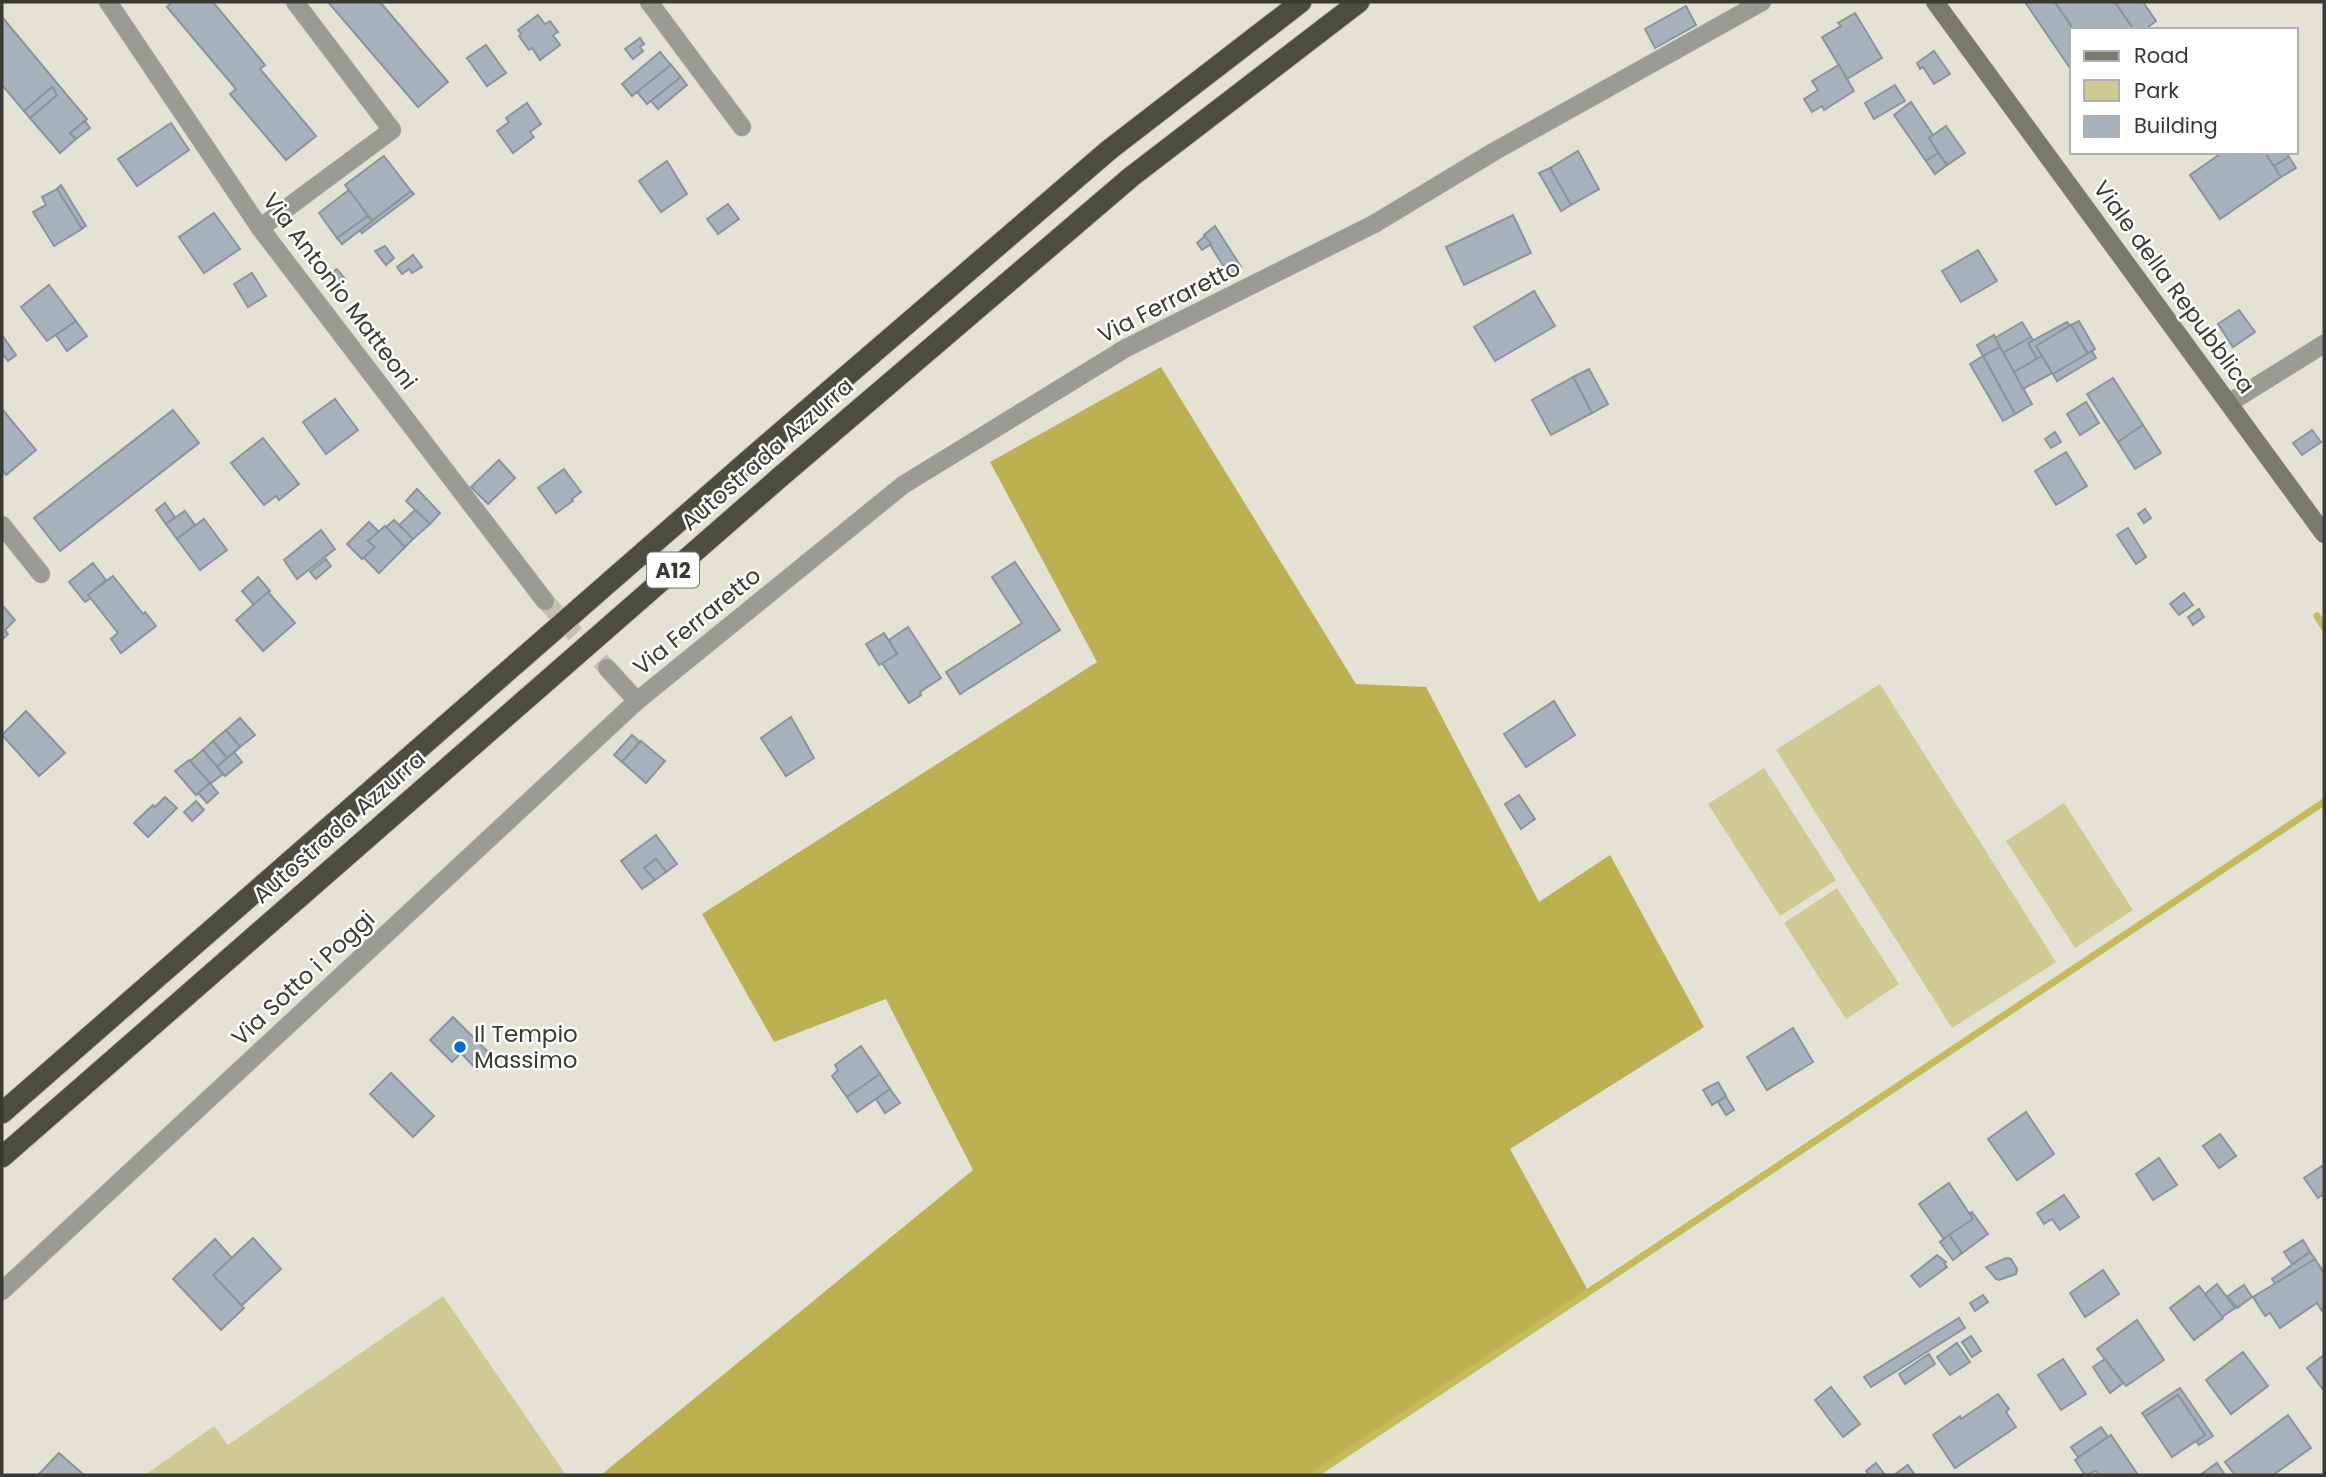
<svg xmlns="http://www.w3.org/2000/svg" width="2326" height="1477" viewBox="0 0 2326 1477" font-family="Poppins,sans-serif">
<style>
.green{fill:#cfca94}
.forest{fill:#bcb152}
.lines{fill:none;stroke-linecap:round;stroke-linejoin:round}
.stream{stroke:#c6bb5c;stroke-width:7}
.building{fill:#a9b1bc;stroke:#8b939d;stroke-width:2}
.street-tunnel{stroke:#c2c0b5;stroke-width:18;stroke-dasharray:18 9;stroke-linecap:butt}
.street-casing{stroke:#c2c0b5;stroke-width:19}
.secondary-casing{stroke:#c2c0b5;stroke-width:19}
.highway-casing{stroke:#c2c0b5;stroke-width:23}
.street{stroke:#9b9b95;stroke-width:18}
.secondary{stroke:#797970;stroke-width:18}
.highway{stroke:#4d4c41;stroke-width:21}
.poi-dot{fill:#0a6ad3;stroke:#fff;stroke-width:2.5}
.labels{text-anchor:middle;dominant-baseline:central;stroke-width:5;stroke-linejoin:round;paint-order:stroke}
.shield{fill:#fff;stroke:#757572;stroke-width:2}
.shield-label{font-size:21px;font-weight:bold;fill:#3a3a35}
.street-label{font-size:23px;fill:#3a3a35;stroke:#fff}
.poi-label{font-size:23px;fill:#3a3a35;stroke:#fff;text-anchor:start}
</style>
<rect width="100%" height="100%" fill="#e4e2d5"/>
<g class="green">
<path d="M1880,684L2056,962L1952,1028L1776,750Z"/>
<path d="M1764,768L1836,880L1780,916L1708,804Z"/>
<path d="M2064,803L2133,910L2075,948L2006,841Z"/>
<path d="M1837,888L1899,984L1846,1019L1784,923Z"/>
<path d="M443,1296L566,1475H145L214,1426L228,1445Z"/>
</g>
<path class="forest" d="M1161,367L1356,684L1426,687L1539,902L1610,855L1704,1027L1510,1149L1590,1294L1316,1475H601L973,1170L886,999L774,1042L702,914L1097,662L990,462Z"/>
<g class="lines">
<g class="stream">
<path d="M2317,616L2324,627"/>
<path d="M1314,1475L2324,802"/>
</g>
</g>
<g class="building">
<path d="M172,2H213L265,65L260,69L316,136L286,160L230,94L236,89L167,7Z"/>
<path d="M328,2H380L448,82L418,107Z"/>
<path d="M2025,2H2055L2074,30L2072,71Z"/>
<path d="M2055,2H2115L2134,30H2074Z"/>
<path d="M2115,2H2143L2156,21L2144,30H2134Z"/>
<path d="M1686,6L1696,25L1655,48L1645,29Z"/>
<path d="M1855,13L1882,58L1847,79L1822,37L1841,26L1838,23Z"/>
<path d="M538,15L545,24L550,21L558,32L553,35L560,45L540,60L532,48L529,50L519,36L521,34L518,30Z"/>
<path d="M2,17L87,119L70,133L76,139L60,153L30,118L57,95L52,87L24,111L2,85Z"/>
<path d="M640,38L644,44L640,47L643,51L633,59L625,49Z"/>
<path d="M486,45L506,73L487,86L467,58Z"/>
<path d="M1934,51L1950,74L1934,84L1923,67L1920,69L1917,63Z"/>
<path d="M660,52L671,65L632,96L622,84Z"/>
<path d="M671,65L681,77L647,104L637,92Z"/>
<path d="M1839,65L1854,91L1824,110L1822,106L1812,112L1804,99L1818,90L1812,81Z"/>
<path d="M681,77L687,85L658,109L651,101Z"/>
<path d="M1895,85L1905,101L1874,119L1865,103Z"/>
<path d="M52,87L57,95L30,118L24,111Z"/>
<path d="M1911,102L1933,135L1929,138L1938,153L1926,161L1894,115Z"/>
<path d="M527,103L541,124L530,132L534,137L513,153L497,131L509,122L506,118Z"/>
<path d="M85,121L90,128L76,139L70,133Z"/>
<path d="M171,123L189,150L137,186L118,159Z"/>
<path d="M1946,126L1965,153L1947,165L1929,138Z"/>
<path d="M1578,151L1599,189L1571,205L1550,168Z"/>
<path d="M2223,152H2265L2281,177L2220,219L2190,175Z"/>
<path d="M2273,152H2286L2289,157L2274,166L2267,156Z"/>
<path d="M1938,153L1947,165L1935,174L1926,161Z"/>
<path d="M384,156L411,191L372,221L345,185Z"/>
<path d="M2289,157L2296,168L2281,177L2274,166Z"/>
<path d="M667,161L687,194L661,212L639,181Z"/>
<path d="M1550,168L1571,205L1561,211L1539,173Z"/>
<path d="M61,185L86,226L81,229L57,189Z"/>
<path d="M57,189L82,229L54,246L33,212L46,205L42,197Z"/>
<path d="M349,190L368,216L337,238L319,213Z"/>
<path d="M411,191L414,194L362,233L360,230Z"/>
<path d="M728,204L739,219L718,234L707,219Z"/>
<path d="M214,213L240,249L204,273L179,237Z"/>
<path d="M1513,215L1531,253L1464,285L1446,247Z"/>
<path d="M368,216L372,221L342,244L337,238Z"/>
<path d="M1215,226L1241,267L1229,275L1204,235Z"/>
<path d="M1205,236L1211,244L1202,250L1197,243Z"/>
<path d="M385,246L394,258L386,265L375,251Z"/>
<path d="M1978,250L1997,281L1961,302L1942,271Z"/>
<path d="M413,255L422,267L412,273L409,269L402,274L397,267Z"/>
<path d="M337,269L345,279L336,285L328,275Z"/>
<path d="M252,273L266,296L248,307L234,284Z"/>
<path d="M49,285L76,321L47,341L21,307Z"/>
<path d="M1534,291L1555,326L1495,361L1474,327Z"/>
<path d="M2239,310L2255,332L2233,347L2218,324Z"/>
<path d="M76,321L87,336L67,351L56,335Z"/>
<path d="M2079,321L2095,349L2088,354L2071,325Z"/>
<path d="M2022,322L2031,337L2003,353L1995,338Z"/>
<path d="M2067,322L2070,326L2036,346L2042,356L2037,359L2028,343Z"/>
<path d="M2071,325L2088,354L2053,374L2036,346Z"/>
<path d="M2,335L16,355L8,361L2,353Z"/>
<path d="M1994,335L2000,347L1983,356L1977,345Z"/>
<path d="M2031,337L2033,340L2028,343L2037,359L2014,372L2003,353Z"/>
<path d="M2000,347L2032,404L2015,414L1983,356Z"/>
<path d="M2092,351L2096,358L2057,381L2053,374Z"/>
<path d="M1983,356L2015,414L2003,421L1970,364Z"/>
<path d="M2042,356L2052,373L2023,389L2014,372Z"/>
<path d="M1589,369L1608,404L1592,413L1573,377Z"/>
<path d="M1573,377L1592,413L1551,435L1532,400Z"/>
<path d="M2113,378L2143,425L2118,442L2087,394Z"/>
<path d="M335,399L358,430L326,454L303,422Z"/>
<path d="M2086,402L2099,423L2080,435L2067,414Z"/>
<path d="M2,409L36,450L6,475L2,469Z"/>
<path d="M173,410L199,443L60,551L34,518Z"/>
<path d="M2143,425L2161,453L2135,469L2118,442Z"/>
<path d="M2312,430L2321,442L2302,455L2293,443Z"/>
<path d="M2055,432L2061,442L2051,448L2045,439Z"/>
<path d="M263,438L299,484L279,500L276,496L264,505L231,463Z"/>
<path d="M2066,452L2087,486L2056,505L2035,471Z"/>
<path d="M499,460L515,478L488,504L471,487Z"/>
<path d="M564,469L581,492L572,499L573,501L556,513L538,488Z"/>
<path d="M417,489L440,513L430,524L406,501Z"/>
<path d="M165,503L175,517L166,524L156,510Z"/>
<path d="M2145,509L2151,518L2144,523L2138,514Z"/>
<path d="M415,510L430,524L413,539L399,525Z"/>
<path d="M185,511L195,525L177,539L166,524Z"/>
<path d="M204,519L227,550L200,570L177,539Z"/>
<path d="M394,520L413,539L405,547L386,527Z"/>
<path d="M369,522L379,532L368,541L375,547L362,559L347,544Z"/>
<path d="M385,526L405,547L379,573L364,558L375,547L368,541Z"/>
<path d="M2128,528L2146,557L2136,564L2117,535Z"/>
<path d="M321,530L335,549L297,579L284,560Z"/>
<path d="M326,559L331,566L316,579L310,572Z"/>
<path d="M1015,562L1060,630L960,694L946,672L1022,623L992,577Z"/>
<path d="M93,563L106,580L88,595L91,598L85,602L69,582Z"/>
<path d="M113,576L143,614L145,612L156,626L121,653L111,639L118,633L88,595Z"/>
<path d="M258,577L270,591L254,605L242,591Z"/>
<path d="M268,592L295,623L263,651L236,620Z"/>
<path d="M2184,593L2193,605L2179,615L2170,604Z"/>
<path d="M2,605L15,620L5,630L8,634L2,640Z"/>
<path d="M2199,609L2204,617L2193,625L2188,617Z"/>
<path d="M908,627L941,678L920,692L921,695L909,703L882,663L897,654L889,640Z"/>
<path d="M884,633L897,654L879,665L866,644Z"/>
<path d="M1554,701L1575,735L1526,767L1504,734Z"/>
<path d="M26,711L65,753L39,776L2,735Z"/>
<path d="M791,717L814,758L786,776L761,738Z"/>
<path d="M240,718L255,735L240,747L226,730Z"/>
<path d="M226,730L240,747L227,758L213,741Z"/>
<path d="M632,735L640,742L622,762L614,755Z"/>
<path d="M213,741L227,758L217,767L203,750Z"/>
<path d="M641,741L665,761L646,783L622,762Z"/>
<path d="M203,750L223,774L210,784L190,761Z"/>
<path d="M234,752L242,762L225,776L217,767Z"/>
<path d="M189,760L210,783L196,795L175,771Z"/>
<path d="M210,783L218,793L207,803L198,793Z"/>
<path d="M1519,795L1535,819L1521,829L1505,804Z"/>
<path d="M165,797L177,808L148,837L134,823L153,805L155,807Z"/>
<path d="M196,801L204,810L192,821L184,812Z"/>
<path d="M656,835L677,864L666,872L656,859L644,868L655,880L642,889L621,861Z"/>
<path d="M656,859L666,872L655,880L644,868Z"/>
<path d="M453,1017L491,1055L477,1070L461,1053L452,1062L430,1040Z"/>
<path d="M1793,1028L1813,1062L1767,1090L1747,1057Z"/>
<path d="M861,1046L880,1074L847,1097L832,1076L838,1070L835,1065Z"/>
<path d="M391,1073L434,1116L413,1137L370,1094Z"/>
<path d="M880,1074L890,1089L857,1112L847,1097Z"/>
<path d="M1718,1082L1726,1096L1712,1105L1703,1090Z"/>
<path d="M890,1089L900,1103L885,1113L876,1099Z"/>
<path d="M1726,1097L1734,1110L1726,1115L1718,1102Z"/>
<path d="M2026,1112L2054,1154L2017,1180L1988,1139Z"/>
<path d="M2220,1134L2236,1156L2219,1168L2203,1146Z"/>
<path d="M2159,1158L2177,1185L2153,1200L2136,1174Z"/>
<path d="M2322,1166L2324,1169V1194L2318,1198L2304,1178Z"/>
<path d="M1949,1183L1973,1219L1944,1239L1919,1204Z"/>
<path d="M2064,1195L2079,1217L2060,1230L2052,1219L2044,1224L2037,1213Z"/>
<path d="M1972,1212L1988,1234L1962,1253L1949,1235L1973,1219L1970,1213Z"/>
<path d="M1949,1235L1962,1253L1953,1260L1940,1242Z"/>
<path d="M253,1238L281,1269L241,1306L213,1275Z"/>
<path d="M215,1239L232,1258L213,1275L244,1308L221,1330L173,1279Z"/>
<path d="M2303,1240L2310,1252L2292,1264L2284,1252Z"/>
<path d="M2310,1252L2315,1259L2276,1285L2272,1279Z"/>
<path d="M1937,1255L1946,1262L1944,1263L1947,1267L1920,1287L1911,1276Z"/>
<path d="M2006,1258L2011,1259L2017,1269L2016,1274L1999,1280L1996,1279L1986,1267Z"/>
<path d="M2315,1259L2324,1273V1310L2322,1311L2317,1303L2280,1328L2270,1313L2265,1316L2253,1297Z"/>
<path d="M2103,1270L2119,1294L2085,1317L2070,1293Z"/>
<path d="M2217,1284L2235,1308L2222,1317L2205,1294Z"/>
<path d="M2244,1285L2252,1297L2237,1308L2228,1296Z"/>
<path d="M2199,1286L2223,1318L2194,1340L2170,1308Z"/>
<path d="M1983,1295L1988,1302L1975,1311L1970,1303Z"/>
<path d="M1959,1318L1965,1328L1871,1387L1864,1377Z"/>
<path d="M2137,1320L2164,1360L2126,1386L2097,1349Z"/>
<path d="M1971,1336L1981,1351L1972,1357L1962,1342Z"/>
<path d="M1957,1343L1970,1362L1950,1375L1937,1357Z"/>
<path d="M2243,1352L2268,1386L2231,1414L2206,1380Z"/>
<path d="M1929,1354L1935,1364L1905,1384L1899,1374Z"/>
<path d="M2324,1355V1391L2307,1368Z"/>
<path d="M2063,1359L2086,1394L2061,1410L2038,1375Z"/>
<path d="M2105,1359L2123,1383L2110,1393L2093,1367Z"/>
<path d="M1831,1387L1860,1424L1843,1437L1815,1400Z"/>
<path d="M2180,1388L2213,1436L2199,1445L2196,1441L2205,1435L2178,1395L2145,1417L2142,1413Z"/>
<path d="M1998,1394L2009,1409L2006,1412L2016,1427L1955,1468L1933,1435L1960,1416L1961,1419Z"/>
<path d="M2178,1395L2205,1435L2172,1457L2145,1417Z"/>
<path d="M2288,1415L2311,1448L2273,1475H2235L2225,1462Z"/>
<path d="M2101,1427L2108,1437L2078,1457L2071,1447Z"/>
<path d="M2111,1435L2138,1475H2099L2096,1471L2085,1475L2075,1460Z"/>
<path d="M59,1453L84,1475H38Z"/>
<path d="M1876,1463L1885,1475H1869L1866,1471Z"/>
<path d="M2217,1463L2225,1475H2200Z"/>
<path d="M1908,1465L1915,1475H1894Z"/>
</g>
<g class="lines">
<path class="street-tunnel" d="M545,601L607,668"/>
<defs>
<g id="street">
<path d="M108,2L260,228L545,601"/>
<path d="M649,2L742,127"/>
<path d="M260,228L392,130L295,2"/>
<path d="M2229,403L2324,344"/>
<path d="M2,525L41,574"/>
<path d="M607,668L637,701"/>
<path d="M2,1291L637,701L903,485L1126,348L1374,224L1495,151L1762,2"/>
</g>
<path id="secondary" d="M1935,2L2324,534"/>
<g id="highway">
<path d="M2,1113L757,453L1109,150L1301,2"/>
<path d="M2,1157L779,478L1131,177L1359,2"/>
</g>
</defs>
<use href="#street" class="street-casing"/>
<use href="#secondary" class="secondary-casing"/>
<use href="#highway" class="highway-casing"/>
<use href="#street" class="street"/>
<use href="#secondary" class="secondary"/>
<use href="#highway" class="highway"/>
</g>
<circle class="poi-dot" cx="460" cy="1047" r="7"/>
<g class="labels">
<rect class="shield" x="647" y="552.5" width="52" height="35" rx="5"/>
<g class="shield-label">
<text x="673" y="570">A12</text>
</g>
<g class="street-label">
<text transform="translate(2174 287) rotate(54)">Viale della Repubblica</text>
<text transform="translate(340 291) rotate(53)">Via Antonio Matteoni</text>
<text transform="translate(1169 301) rotate(-27)">Via Ferraretto</text>
<text transform="translate(767 454) rotate(-41)">Autostrada Azzurra</text>
<text transform="translate(697 621) rotate(-39)">Via Ferraretto</text>
<text transform="translate(339 827) rotate(-41)">Autostrada Azzurra</text>
<text transform="translate(303 978) rotate(-43)">Via Sotto i Poggi</text>
</g>
<g class="poi-label">
<text x="474" y="1034">Il Tempio<tspan x="474" dy="26">Massimo</tspan></text>
</g>
</g>
<rect width="2326" height="1477" fill="none" stroke="#3a3a35" stroke-width="7"/>
<rect x="2070" y="28" width="228" height="126" fill="#ffffff" stroke="#b0b0ae" stroke-width="2"/>
<rect x="2084" y="51" width="35" height="10" fill="#797970" stroke="#b0b0ae" stroke-width="2"/>
<text x="2134" y="63" font-size="21" fill="#3a3a35">Road</text>
<rect x="2084" y="80" width="35" height="21" fill="#cfca94" stroke="#b0b0ae" stroke-width="2"/>
<text x="2134" y="98" font-size="21" fill="#3a3a35">Park</text>
<rect x="2084" y="116" width="35" height="21" fill="#a9b1bc" stroke="#b0b0ae" stroke-width="2"/>
<text x="2134" y="133" font-size="21" fill="#3a3a35">Building</text>
</svg>
